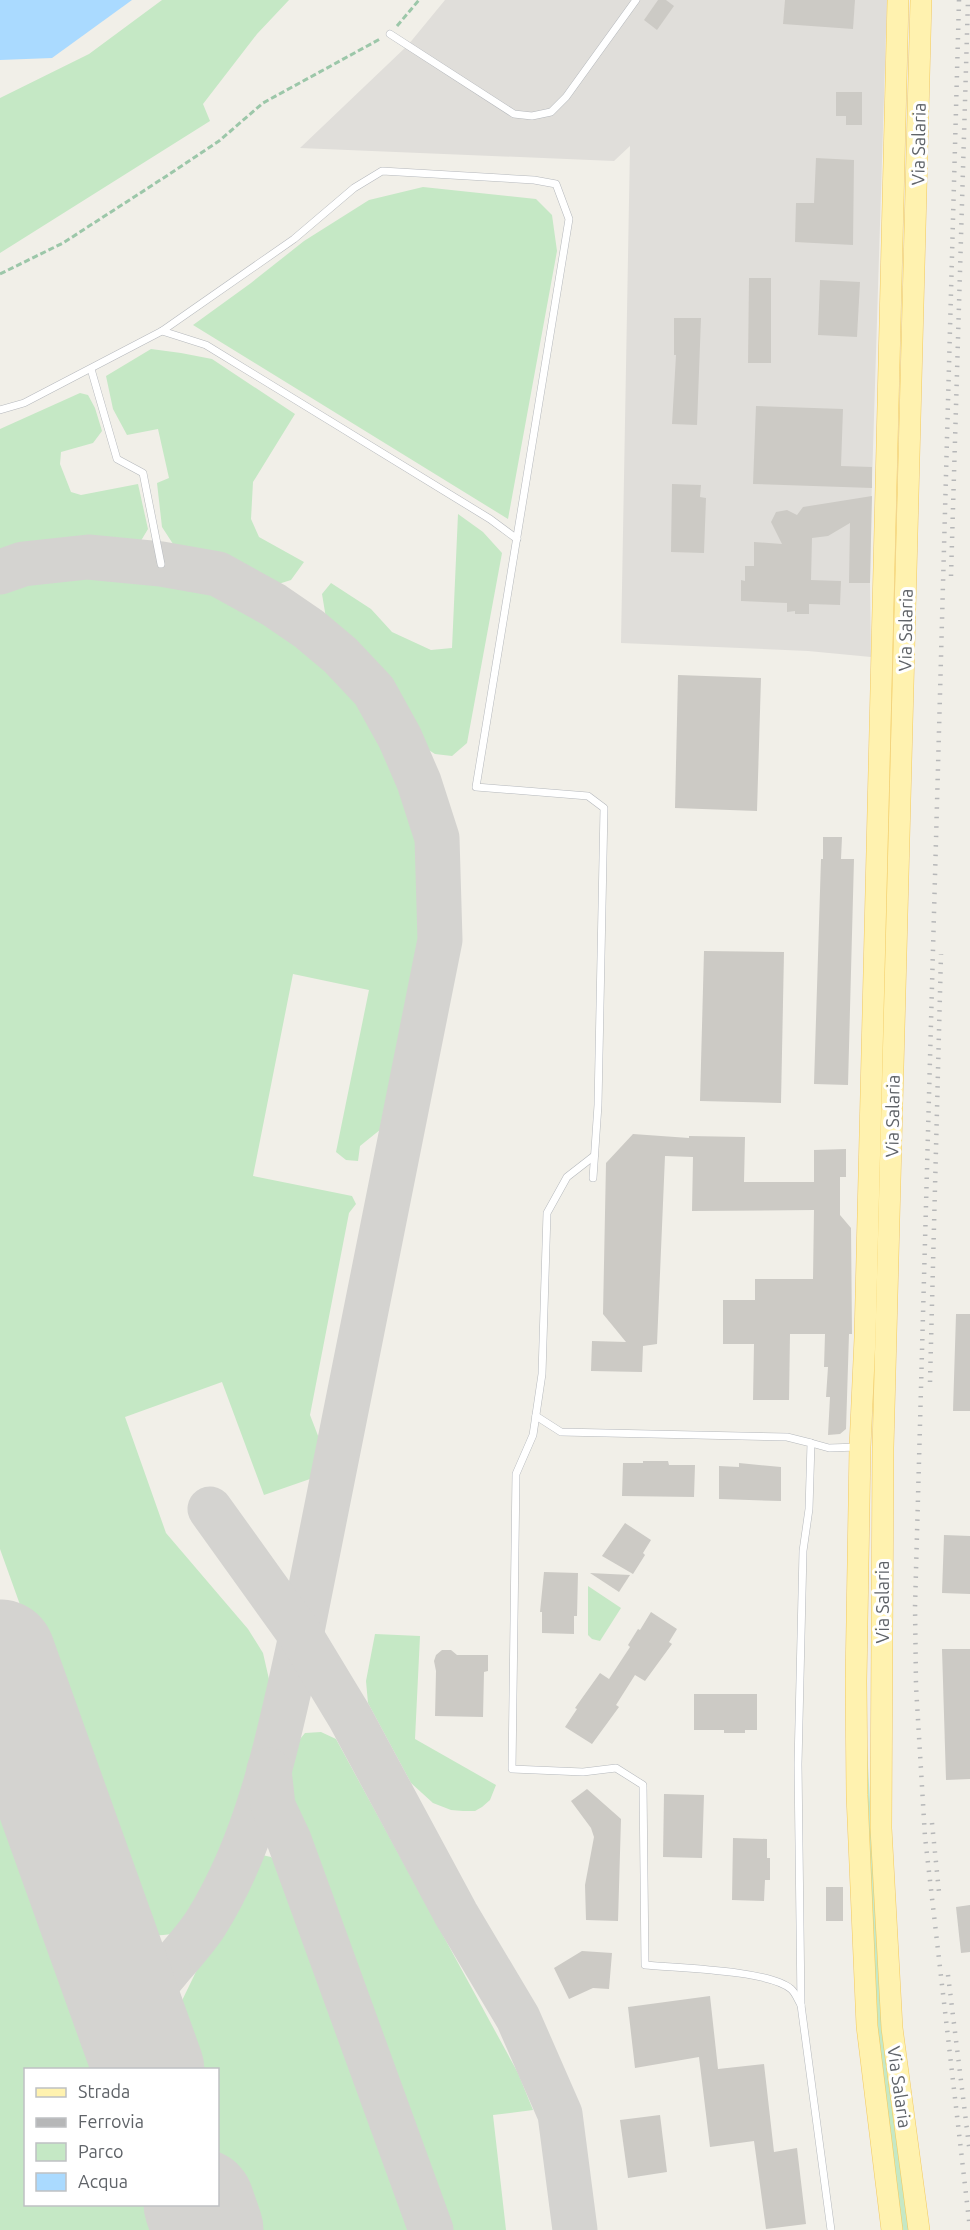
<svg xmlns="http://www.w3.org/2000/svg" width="970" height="2230" viewBox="0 0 970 2230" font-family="Ubuntu,sans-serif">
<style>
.industrial{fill:#e0deda}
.green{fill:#c5e8c5}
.water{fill:#aadaff}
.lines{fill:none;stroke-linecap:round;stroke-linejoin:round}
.taxiway{stroke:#d4d3d0;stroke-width:45}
.runway{stroke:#d4d3d0;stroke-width:111}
.building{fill:#cccac5}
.lane-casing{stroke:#b5b8bc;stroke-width:8}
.primary-casing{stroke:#f2c960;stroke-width:22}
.path{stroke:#9cc7a9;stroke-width:3;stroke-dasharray:6 3;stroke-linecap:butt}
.lane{stroke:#fff;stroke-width:7}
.primary{stroke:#fff2af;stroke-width:21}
.rail{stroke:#b6b7b8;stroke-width:4.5;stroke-dasharray:1.5 8;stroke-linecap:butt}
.labels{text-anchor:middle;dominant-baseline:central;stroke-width:6;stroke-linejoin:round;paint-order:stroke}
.street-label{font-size:18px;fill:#5f6368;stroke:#fff}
</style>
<rect width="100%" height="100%" fill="#f1efe8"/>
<path class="industrial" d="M445,0H887L871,513L870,583L871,657L808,651L621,643L630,146L614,161L300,148L408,45Z"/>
<g class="green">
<path d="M162,0H289L257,34L203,104L210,121L0,253V98L89,54Z"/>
<path d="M423,187L536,199L552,215L557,251L508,519L193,325L251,283L304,241L369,200Z"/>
<path d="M151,349L181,353L212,359L295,414L253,482L251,519L259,537L304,562L291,580L272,586L230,566L175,547L162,527L157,483L169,478L158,429L127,435L113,409L106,376Z"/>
<path d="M80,393L88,395L95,408L102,431L93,443L61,452L60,464L71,492L81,495L138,484L148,529L139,544L87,541L36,544L0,554V429Z"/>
<path d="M458,514L483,532L502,553L467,743L452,756L435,754L421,745L369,664L327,624L322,594L331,583L371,609L392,632L431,650L452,648Z"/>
<path d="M102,571L163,578L214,592L260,615L302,643L333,671L370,715L390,755L416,825L421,886L419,951L386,1125L360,1146L358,1161L346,1160L336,1152L369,990L293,974L253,1176L352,1196L356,1204L349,1213L310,1415L322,1446L310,1479L264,1495L222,1382L125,1417L166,1533L248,1629L263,1653L271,1688L259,1756L222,1856L190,1915L177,1933C161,1936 150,1937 136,1928L0,1549V586L52,572Z"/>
<path d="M588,1586L621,1608L600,1641L592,1639L588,1635Z"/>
<path d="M375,1634L420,1636L415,1739L496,1785L490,1800L482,1807L475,1811H463L451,1810L433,1803L411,1783L368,1703L366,1681Z"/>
<path d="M865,1712L877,1929L910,2230H901L875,2031Z"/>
<path d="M321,1732L336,1739L518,2073L533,2110L493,2115L506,2230H448L283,1777L291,1750L305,1733Z"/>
<path d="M0,1781L104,2069L26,2070V2204L153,2205L162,2230H0Z"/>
<path d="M262,1855L271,1857L280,1867L414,2230H247L218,2148V2070L189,2069L172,2021L249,1863Z"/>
</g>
<path class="water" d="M0,0H132L52,58L0,60Z"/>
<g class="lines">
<g class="taxiway">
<path d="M0,572L23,564L88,557L161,564L218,574L274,605L309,629L340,655L374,691L400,738L419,782L437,838L440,940L301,1636C280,1732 259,1839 206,1923C195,1940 181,1955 168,1970C138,1972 127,1970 105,1949"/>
<path d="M210,1509L301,1636L350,1717L456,1914L518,2018L560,2114L575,2230"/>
<path d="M269,1770L273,1806L289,1840L431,2230"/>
<path d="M142,2050C139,2013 144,1998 168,1970"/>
</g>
<g class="runway">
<path d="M0,1655L149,2070"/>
<path d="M199,2204L208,2230"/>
</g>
</g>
<g class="building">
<path d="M658,0H666L674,6L657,30L644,20Z"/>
<path d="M785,0H855L853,29L783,24Z"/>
<path d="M836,92H862V125H846V116H836Z"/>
<path d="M816,158L854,160L853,245L795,242L796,203H814Z"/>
<path d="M749,278H771V363H748Z"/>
<path d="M820,280L860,282L857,337L818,335Z"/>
<path d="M674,318H701L697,425L672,424L676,355H674Z"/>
<path d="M756,406L843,409L841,466L872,467V488L753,484Z"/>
<path d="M672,484L701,485L700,497L706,498L704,553L671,552Z"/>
<path d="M872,496L870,583H849L850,523L828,536L812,538L811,580L841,581L840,605L809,604V614H795V611L787,612V603L741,601V580L745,581V566H754V542L782,544L771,522L776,512L787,510L797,515L803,507Z"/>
<path d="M678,675L761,678L757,811L675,808Z"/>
<path d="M823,837H842L841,859H854L848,1085L814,1084L821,859H823Z"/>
<path d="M704,951L784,952L781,1103L700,1101Z"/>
<path d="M633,1134L689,1138V1136L745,1137L744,1182H814V1150L846,1149V1177H840V1215L851,1228L852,1334H849L846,1429L840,1434L828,1435L830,1397H826L828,1367H824L825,1334H790L789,1400H753L754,1344H723V1300H755V1279H813L814,1210L692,1211L693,1157L665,1156L657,1344L643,1346L642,1372L591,1371L592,1341L626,1342L603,1314L606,1163Z"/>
<path d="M956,1314H970V1411H953Z"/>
<path d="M643,1461H668L669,1465H695L694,1497L622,1496L623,1463H643Z"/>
<path d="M739,1463L781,1467V1501L719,1499V1466L739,1467Z"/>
<path d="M625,1523L651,1540L643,1553L645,1555L633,1574L602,1556Z"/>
<path d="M944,1535L970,1536V1594L942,1593Z"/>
<path d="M544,1572L578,1573L577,1616H574V1634L542,1633V1612H540Z"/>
<path d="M590,1573L630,1575L619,1592Z"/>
<path d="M651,1612L677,1629L669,1642L672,1644L645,1681L635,1675L616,1705L619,1707L592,1744L565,1727L577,1709L575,1708L600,1673L609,1679L630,1647L628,1645L638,1629L640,1630Z"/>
<path d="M942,1649H970V1779L946,1780Z"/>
<path d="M442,1650H451L457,1655H488V1671L484,1672L483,1717L435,1716L436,1671L434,1661L436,1655Z"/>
<path d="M694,1694H757V1730H745V1733H724V1730H694Z"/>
<path d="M587,1789L621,1819L618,1921L586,1920L585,1885L594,1837L591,1828L571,1801Z"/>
<path d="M664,1794L704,1795L702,1858L663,1857Z"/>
<path d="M733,1838L767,1839V1858H770V1880H765L764,1901L732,1900Z"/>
<rect x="826" y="1887" width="17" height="34"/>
<path d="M970,1905V1952L961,1953L956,1907Z"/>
<path d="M582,1951L612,1953L609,1989L593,1988L569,1999L554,1968Z"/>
<path d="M710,1996L718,2069L764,2064L774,2152L797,2148L806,2224L766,2229L754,2141L710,2147L699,2057L635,2068L628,2007Z"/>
<path d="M660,2115L667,2172L628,2178L620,2120Z"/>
</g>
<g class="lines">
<defs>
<g id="lane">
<path d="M390,34L514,114L532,116L551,112L566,97L636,0"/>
<path d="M162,331L206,345L490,519L517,539"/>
<path d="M91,369L117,459L143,473L161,564"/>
<path d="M0,410L24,403L162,331L294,239L354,188L382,171L534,180L556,184L569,219L476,787L588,796L604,808L598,1105L593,1178"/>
<path d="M594,1156L567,1177L547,1213L542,1374L533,1435L516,1474L512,1769L583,1772L616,1768L643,1785L645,1965C675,1968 770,1970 791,1989C795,1992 798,2000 801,2005"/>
<path d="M536,1416L561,1432L787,1437L811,1443L809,1509L803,1551L798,1764L801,2005L831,2230"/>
<path d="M811,1443L829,1448L858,1447"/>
</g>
<g id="primary">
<path d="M892,2230L867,2026L857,1795L856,1681L860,1447L865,1338L898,0"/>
<path d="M919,2230L892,2028L881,1828L883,1448L921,0"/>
</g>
</defs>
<use href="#lane" class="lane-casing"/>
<use href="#primary" class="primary-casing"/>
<g class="path">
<path d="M397,26L419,0"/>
<path d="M0,274L63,243L165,177L219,141L263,103L380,39"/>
</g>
<use href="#lane" class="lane"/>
<use href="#primary" class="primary"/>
<g class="rail">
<path d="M959,0L915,1607L916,1686L925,1837L970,2229"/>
<path d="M951,576L968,0"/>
<path d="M930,1382L941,954"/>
<path d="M932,1823L939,1892"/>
<path d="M948,1975L970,2154"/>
</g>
</g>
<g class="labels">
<g class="street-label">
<text transform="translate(918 144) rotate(-89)">Via Salaria</text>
<text transform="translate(905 630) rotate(-89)">Via Salaria</text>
<text transform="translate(892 1116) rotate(-89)">Via Salaria</text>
<text transform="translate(882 1602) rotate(-90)">Via Salaria</text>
<text transform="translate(900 2087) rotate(82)">Via Salaria</text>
</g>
</g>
<rect x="24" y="2068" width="195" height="138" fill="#ffffff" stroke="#bfc1c3" stroke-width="1.5"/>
<rect x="36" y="2088" width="30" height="9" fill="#fff2af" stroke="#bfc1c3" stroke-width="1.5"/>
<text x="78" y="2098" font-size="18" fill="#5f6368">Strada</text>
<rect x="36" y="2118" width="30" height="9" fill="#b6b7b8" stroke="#bfc1c3" stroke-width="1.5"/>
<text x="78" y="2128" font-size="18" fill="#5f6368">Ferrovia</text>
<rect x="36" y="2143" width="30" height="18" fill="#c5e8c5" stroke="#bfc1c3" stroke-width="1.5"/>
<text x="78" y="2158" font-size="18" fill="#5f6368">Parco</text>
<rect x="36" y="2173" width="30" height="18" fill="#aadaff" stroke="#bfc1c3" stroke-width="1.5"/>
<text x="78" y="2188" font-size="18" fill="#5f6368">Acqua</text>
</svg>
